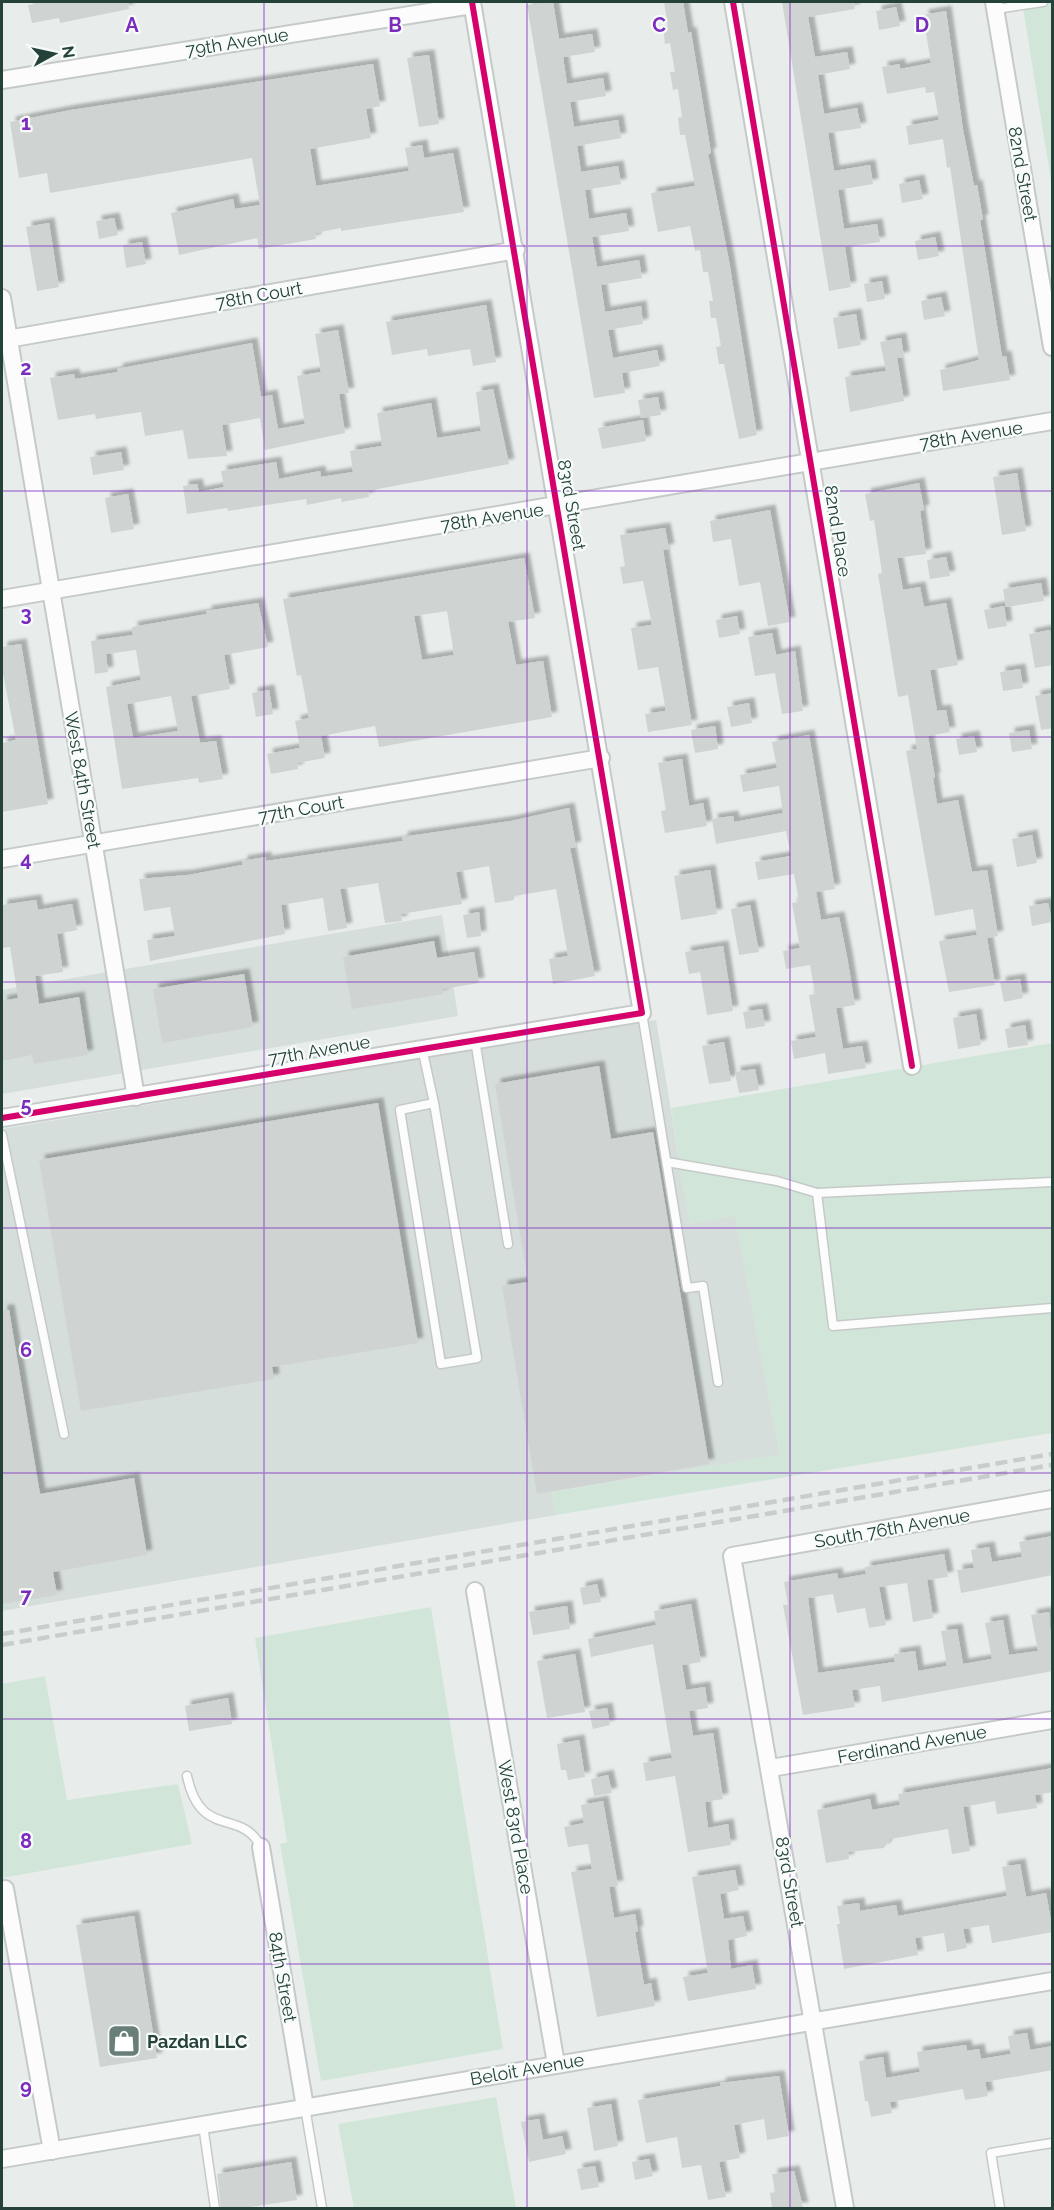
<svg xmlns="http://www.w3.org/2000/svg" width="1054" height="2210" viewBox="0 0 1054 2210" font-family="Raleway,sans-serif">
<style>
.built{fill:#d6dedb}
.green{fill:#d1e6d8}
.building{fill:#cfd4d2;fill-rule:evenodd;filter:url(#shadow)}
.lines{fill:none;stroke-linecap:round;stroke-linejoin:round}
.service-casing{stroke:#c5cac8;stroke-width:11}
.minor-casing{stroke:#c5cac8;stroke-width:20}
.service{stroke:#fcfcfc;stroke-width:8}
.minor{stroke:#fcfcfc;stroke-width:16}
.rail{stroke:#c9cdcc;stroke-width:4.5;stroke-dasharray:12 6;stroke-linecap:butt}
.cycleway-casing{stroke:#f7fbf9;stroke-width:10}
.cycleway{stroke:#d6006c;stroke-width:6}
.grid{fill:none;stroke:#7b2cbf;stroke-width:1.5;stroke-opacity:0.55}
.labels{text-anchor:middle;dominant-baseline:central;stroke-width:4.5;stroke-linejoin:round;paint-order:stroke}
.street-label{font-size:18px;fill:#24423a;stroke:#f7fbf9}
.poi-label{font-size:18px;font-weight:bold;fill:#24423a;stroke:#f7fbf9;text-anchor:start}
.grid-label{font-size:20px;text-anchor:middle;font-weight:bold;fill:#7b2cbf;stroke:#f7fbf9;stroke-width:4.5;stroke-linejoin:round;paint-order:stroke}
</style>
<defs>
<filter id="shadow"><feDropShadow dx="5.5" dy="-5.5" stdDeviation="1.5" flood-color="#0004"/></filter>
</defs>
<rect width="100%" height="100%" fill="#e8edeb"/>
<g class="built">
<path d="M442,915L458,1016L2,1094V990Z"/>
<path d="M656,1020L690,1224L735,1215L780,1455L552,1492L556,1515L2,1611V1129Z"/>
</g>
<g class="green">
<path d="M1022,2H1052V187Z"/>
<path d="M1052,1043V1433L556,1515L552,1492L780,1455L735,1216L690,1224L671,1108Z"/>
<path d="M431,1607L503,2049L321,2081L280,1844L287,1842L255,1638Z"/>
<path d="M45,1676L67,1800L178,1784L192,1844L2,1878V1684Z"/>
<path d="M496,2097L516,2208H354L338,2124Z"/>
</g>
<g class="building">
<path d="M47,2H128L129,9L60,23L59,18L32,23L28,5Z"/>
<path d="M547,2H553L559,39L592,34L595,52L563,57L567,84L603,78L606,96L570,102L574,127L618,120L621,138L577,146L581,172L618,166L621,184L585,190L589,219L626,213L629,231L592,237L597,267L639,260L642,278L601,285L605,312L641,306L643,324L608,330L613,358L657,350L660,366L622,373L625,393L594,398L527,5Z"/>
<path d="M664,2H683L688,33L691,32L711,153L708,154L729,261L757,435L739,439L724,364H719L716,347L721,346L716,318H711L709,301H713L708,272H703L700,250L695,251L690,226L658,232L654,211L651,193L695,186L685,135H680L678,118L682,117L678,89L673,90L670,72H675L670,43L665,44L663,27L668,26Z"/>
<path d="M782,2H854L855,9L808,17L815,57L847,52L850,69L818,75L824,114L857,108L861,128L828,133L834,171L870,165L873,184L838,190L844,229L877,224L880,242L845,247L851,287L829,291Z"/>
<path d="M896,7L900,26L879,30L876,11Z"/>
<path d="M946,11L963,130L974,186L977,185L983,220H980L1002,357L1006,356L1010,380L943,391L940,370L979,360L950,167L947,168L943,139L909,145L906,126L939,120L934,92L926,93L925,87L887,94L882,67L900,64V69L931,63L923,15Z"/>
<path d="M429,55L439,124L419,127L407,58Z"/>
<path d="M373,64L380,106L366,109L371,138L310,149L316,186L409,171L405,148L422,145L424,158L453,153L464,212L341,231V228L315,233L316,239L259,249L257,238L179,255L171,213L233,199L235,209L260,205L252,158L50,193L47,173L19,178L10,122L71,110Z"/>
<path d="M919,180L923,199L902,203L899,184Z"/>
<path d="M114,218L118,235L99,239L96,221Z"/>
<path d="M49,223L59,287L37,291L26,227Z"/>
<path d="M935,237L939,256L918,260L915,241Z"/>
<path d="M142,242L146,264L126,268L123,245Z"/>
<path d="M882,281L885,299L867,302L864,284Z"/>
<path d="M941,297L945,316L924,320L921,301Z"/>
<path d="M486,305L496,362L473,366L470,349L428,356L427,349L392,355L386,322Z"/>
<path d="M856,314L861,345L838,349L833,318Z"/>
<path d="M338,330L349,393L339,394L345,433L265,450L260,418L222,425L227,456L188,459L183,430L145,436L141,412L96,419L95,414L58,420L50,378L74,374L75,379L118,372L117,369L252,343L261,397L272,395L278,429L305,424L297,376L321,372L315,334Z"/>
<path d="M901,338L904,357L897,358L904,401L850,412L845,377L886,371L880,342Z"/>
<path d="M493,389L509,464L368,491L369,497L342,502L341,498L307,505L306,499L228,511L227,508L187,514L183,486L197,484L199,492L224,487L221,471L276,462L279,479L320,471L321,477L353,472L350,451L382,446L377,413L431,403L437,438L481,431L476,392Z"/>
<path d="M658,397L661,415L641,418L638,400Z"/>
<path d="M643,420L646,441L602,449L598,428Z"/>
<path d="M121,452L124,470L93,475L90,457Z"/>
<path d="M1017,473L1026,531L1002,535L993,477Z"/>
<path d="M919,483L924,510L920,511L926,554L897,558L903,590L920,587L924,607L946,603L958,665L930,670L937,711L946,710L950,732L928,736L935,778H933L937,804L958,800L972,872L987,870L998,936L987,938L995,985L949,992L939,941L977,935L973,909L935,916L906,751L917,749L908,695L898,697L878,574L882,573L874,520L870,521L865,494Z"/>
<path d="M128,494L134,529L111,533L105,498Z"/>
<path d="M770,510L790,622L768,626L760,582L739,586L731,539L713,542L710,521Z"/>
<path d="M665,528L669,549L663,550L692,725L648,732L645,714L665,711V706L658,667L638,670L631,628L651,625V620L643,581L623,584L620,567L625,566L620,535Z"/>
<path d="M946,557L950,576L930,579L927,560Z"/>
<path d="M524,558L535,618L508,622L516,665L543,661L552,717L379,747L375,726L321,736L325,758L297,763L298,769L271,774L267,754L300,748L295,721L309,718L301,675L297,676L283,599ZM447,611L454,655L422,660L414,616Z"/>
<path d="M1041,583L1044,601L1006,607L1003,589Z"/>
<path d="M258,603L268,647L224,655L230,689L191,696L200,743L216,741L223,779L199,783L198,778L122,789L106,687L141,680L136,650L106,654L108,672L95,674L91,641L133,635L132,627L207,614L206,611ZM171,696L178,731L133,738L127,704Z"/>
<path d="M1004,606L1007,626L988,629L984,610Z"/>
<path d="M737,616L740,634L719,638L716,620Z"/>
<path d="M1050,630L1053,665L1035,668L1029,634Z"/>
<path d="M772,633L776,655L795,651L803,711L782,714L775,673L755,676L748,637Z"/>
<path d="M21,644L48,804L2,812V743L16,740L2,669V647Z"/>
<path d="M1020,669L1023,688L1003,691L1000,672Z"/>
<path d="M269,690L273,714L256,717L252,693Z"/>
<path d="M1053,693V728L1041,730L1035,696Z"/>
<path d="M749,703L752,723L731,727L727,707Z"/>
<path d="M715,726L718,749L695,753L691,730Z"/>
<path d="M1029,730L1032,749L1012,752L1009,733Z"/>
<path d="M809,735L835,889L816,892L821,920L839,917L847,957L855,1005L836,1008L843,1049L862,1046L866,1068L828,1074L825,1053L794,1059L791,1041L816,1037L809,995L815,994L810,965L786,969L783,951L800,948L792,903L799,902L794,874L758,880L755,862L791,856L786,831L716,844L712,819L733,816L734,822L783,813L779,786L743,792L740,775L777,768L772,742Z"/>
<path d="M974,736L977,752L959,755L956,739Z"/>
<path d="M682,759L689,806L703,803L707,826L665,833L661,811L666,810L658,763Z"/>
<path d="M569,808L576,847L570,848L595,976L553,984L549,959L568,956L556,889L514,896V900L495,903L489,866L456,872L462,904L401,914L402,921L385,923L378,883L340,889L347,928L328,931L323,898L281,905L285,934L150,961L147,940L175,936L170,907L144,911L139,879L188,875L242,865V861L266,857V861L403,841L402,837L511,821Z"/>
<path d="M1032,835L1037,863L1017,867L1012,839Z"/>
<path d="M710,870L717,914L681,920L674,876Z"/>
<path d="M36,900L38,910L72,904L77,930L57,934L63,972L35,976L39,1004L79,997L88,1055L34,1064L32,1055L2,1061V1001L18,998L10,947L2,948V905Z"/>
<path d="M1048,903L1052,922L1032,926L1029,906Z"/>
<path d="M750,905L759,952L739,955L731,909Z"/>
<path d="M479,912L481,936L467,938L463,915Z"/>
<path d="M434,941L437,958L474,952L479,983L442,989L443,994L352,1009L343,957Z"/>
<path d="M723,946L733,1011L707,1015L700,972L689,974L685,952Z"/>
<path d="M244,974L253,1027L162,1043L153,989Z"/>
<path d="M1020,979L1023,998L1004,1002L1000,982Z"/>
<path d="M762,1009L765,1026L746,1029L743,1012Z"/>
<path d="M976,1014L981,1045L958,1049L953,1018Z"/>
<path d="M1025,1025L1028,1045L1008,1048L1005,1029Z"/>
<path d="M724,1042L731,1081L709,1084L702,1046Z"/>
<path d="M599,1066L611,1139L653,1132L709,1464L537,1494L502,1286L528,1282L495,1084Z"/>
<path d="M755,1069L759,1090L739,1093L735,1072Z"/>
<path d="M378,1103L418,1343L272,1367L274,1379L81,1411L39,1160Z"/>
<path d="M2,1310H9L40,1494L134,1478L147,1555L53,1572L57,1595L2,1604Z"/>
<path d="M1053,1536V1575L961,1593L957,1570L974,1568L971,1550L989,1547L992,1562L1022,1557L1019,1542Z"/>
<path d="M944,1554L948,1577L927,1580L933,1618L913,1622L907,1583L879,1587L886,1625L869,1628L865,1608L837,1613L833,1594L808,1598L818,1673L895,1662L894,1654L915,1651L918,1671L947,1666L941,1631L957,1629L963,1664L992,1659L985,1623L1003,1620L1009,1655L1038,1651L1031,1615L1049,1612L1053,1671L882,1702L880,1686L852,1690L855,1707L803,1715L783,1605H788L784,1582L837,1573L838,1579L866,1574L865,1567Z"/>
<path d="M597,1584L601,1602L583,1605L580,1588Z"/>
<path d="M691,1604L701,1662L682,1665L686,1690L705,1687L708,1708L689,1711L693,1736L713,1733L723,1799L705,1802L708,1828L728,1824L731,1845L688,1852L675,1776L646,1781L643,1763L672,1758L653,1644L591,1657L588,1639L656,1625L654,1611Z"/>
<path d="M567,1606L570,1629L533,1635L529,1612Z"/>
<path d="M575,1654L585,1712L547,1718L537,1661Z"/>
<path d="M228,1698L232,1724L189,1731L185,1706Z"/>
<path d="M607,1708L610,1725L593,1729L589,1711Z"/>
<path d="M579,1740L585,1777L568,1780L566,1770H561L557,1744Z"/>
<path d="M1053,1768V1792L1035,1795L1037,1808L997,1814L995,1801L963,1807L970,1851L952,1854L948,1829L890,1839L884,1848L848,1852L849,1859L826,1863L817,1810L870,1799L872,1810L900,1805L898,1794Z"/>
<path d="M608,1775L612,1793L594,1796L591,1779Z"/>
<path d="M603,1801L618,1886L609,1887L614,1918L635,1914L638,1931L635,1932L644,1985L651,1983L655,2006L597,2017L571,1872L592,1869L588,1844L568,1847L564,1827L584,1823L581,1805Z"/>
<path d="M1020,1864L1026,1897L1046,1893L1053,1932L992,1943L989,1925L963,1929L967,1948L947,1952L944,1933L915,1938L918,1955L844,1969L837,1924H840L837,1906L859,1903L860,1911L896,1905L898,1916L1007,1896L1002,1867Z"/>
<path d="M735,1870L739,1890L720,1894L724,1919L743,1916L747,1936L728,1940L731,1969L752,1965L756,1989L688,2001L683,1977L708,1973L692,1877Z"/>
<path d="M134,1916L157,2058L100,2067L76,1925Z"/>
<path d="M1027,2033L1030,2050L1053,2046V2070L985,2082L988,2096L965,2100L963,2089L890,2102L892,2113L871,2117L868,2101H865L859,2061L883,2057L886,2078L920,2072L917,2052L966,2045L967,2051L979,2049L981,2059L1011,2054L1008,2036Z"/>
<path d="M779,2076L789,2136L767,2140L764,2119L734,2125L740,2158L719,2162L726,2197L708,2200L701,2165L682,2168L677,2137L646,2143L638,2100L721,2086L720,2083Z"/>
<path d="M611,2104L618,2146L594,2151L587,2108Z"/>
<path d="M539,2119L543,2140L562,2136L566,2154L529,2162L521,2122Z"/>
<path d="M649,2159L653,2176L635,2180L632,2162Z"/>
<path d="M291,2162L297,2200L244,2208H221L217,2174Z"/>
<path d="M595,2166L599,2187L581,2190L577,2169Z"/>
<path d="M794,2171L803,2208H772L770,2193L775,2192L772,2174Z"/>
</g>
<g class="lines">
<defs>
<g id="service">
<path d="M996,9L1043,2"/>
<path d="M642,1013L687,1288L703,1286L718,1382"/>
<path d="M475,1040L508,1244"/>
<path d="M422,1048L434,1103L477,1358L441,1364L400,1110L434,1103"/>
<path d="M2,1135L64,1434"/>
<path d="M667,1162L777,1181L817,1193L1052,1182"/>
<path d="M817,1193L833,1326L1052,1308"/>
<path d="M187,1776C201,1841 241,1807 261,1847"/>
<path d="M305,2107L322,2208"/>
<path d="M203,2125L215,2208"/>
<path d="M1000,2208L991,2153L1052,2143"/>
</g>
<g id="minor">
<path d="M733,2L912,1066"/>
<path d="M994,2L1052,347"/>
<path d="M2,80L472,5"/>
<path d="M2,298L136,1097"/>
<path d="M2,340L516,250"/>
<path d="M2,599L1052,421"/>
<path d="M2,859L601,758"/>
<path d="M2,1118L642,1013L472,2"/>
<path d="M475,1591L556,2064"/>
<path d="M771,1768L1052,1720"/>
<path d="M261,1847L305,2107"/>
<path d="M5,1889L52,2151"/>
<path d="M2,2159L1052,1981"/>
<path d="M845,2208L732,1556L1052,1499"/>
</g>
</defs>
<use href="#service" class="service-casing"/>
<use href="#minor" class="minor-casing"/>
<use href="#service" class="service"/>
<use href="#minor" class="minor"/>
<g class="rail">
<path d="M2,1634L1052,1454"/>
<path d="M2,1645L1052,1465"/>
</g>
<defs>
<g id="cycleway">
<path d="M733,2L912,1066"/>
<path d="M2,1118L642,1013L472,2"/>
</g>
</defs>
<use href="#cycleway" class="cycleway-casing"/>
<use href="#cycleway" class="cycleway"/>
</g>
<path class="grid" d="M264,2V2208M527,2V2208M790,2V2208M2,246H1052M2,491H1052M2,737H1052M2,982H1052M2,1228H1052M2,1473H1052M2,1719H1052M2,1964H1052"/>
<defs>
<symbol id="shop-square" viewBox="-11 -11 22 22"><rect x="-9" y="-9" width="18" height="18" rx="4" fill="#697e78" stroke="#f7fbf9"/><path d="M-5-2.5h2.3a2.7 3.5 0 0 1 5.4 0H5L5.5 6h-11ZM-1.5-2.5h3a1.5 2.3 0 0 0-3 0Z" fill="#fff"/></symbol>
</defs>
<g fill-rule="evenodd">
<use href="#shop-square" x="105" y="2022" width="38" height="38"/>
</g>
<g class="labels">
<g class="street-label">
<text transform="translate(237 42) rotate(-9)">79th Avenue</text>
<text transform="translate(1023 174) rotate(80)">82nd Street</text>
<text transform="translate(259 295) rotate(-10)">78th Court</text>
<text transform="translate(971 435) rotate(-9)">78th Avenue</text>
<text transform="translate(572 505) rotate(80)">83rd Street</text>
<text transform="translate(492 517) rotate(-9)">78th Avenue</text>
<text transform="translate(838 531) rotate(81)">82nd Place</text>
<text transform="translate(83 780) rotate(80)">West 84th Street</text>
<text transform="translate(301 809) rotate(-10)">77th Court</text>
<text transform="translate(319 1050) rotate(-10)">77th Avenue</text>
<text transform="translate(892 1528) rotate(-10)">South 76th Avenue</text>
<text transform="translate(912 1744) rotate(-10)">Ferdinand Avenue</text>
<text transform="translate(516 1827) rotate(80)">West 83rd Place</text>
<text transform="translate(790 1882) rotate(80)">83rd Street</text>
<text transform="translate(283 1977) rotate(80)">84th Street</text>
<text transform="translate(527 2069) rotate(-10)">Beloit Avenue</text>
</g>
<g class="poi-label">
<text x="147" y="2041">Pazdan LLC</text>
</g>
</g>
<g class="grid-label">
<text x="132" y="32">A</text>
<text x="395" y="32">B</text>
<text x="659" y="32">C</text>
<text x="922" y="32">D</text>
<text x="26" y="130">1</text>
<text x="26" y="375">2</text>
<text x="26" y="621">3</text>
<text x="26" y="866">4</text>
<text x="26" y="1112">5</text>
<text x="26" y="1357">6</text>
<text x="26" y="1603">7</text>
<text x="26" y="1848">8</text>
<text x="26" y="2094">9</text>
</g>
<rect width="1054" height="2210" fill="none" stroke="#24423a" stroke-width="6"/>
<g transform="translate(54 54) rotate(82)" stroke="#f7fbf9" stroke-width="4.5" paint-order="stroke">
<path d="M0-4.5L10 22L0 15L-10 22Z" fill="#24423a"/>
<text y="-9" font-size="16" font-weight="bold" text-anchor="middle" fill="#24423a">N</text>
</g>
</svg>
